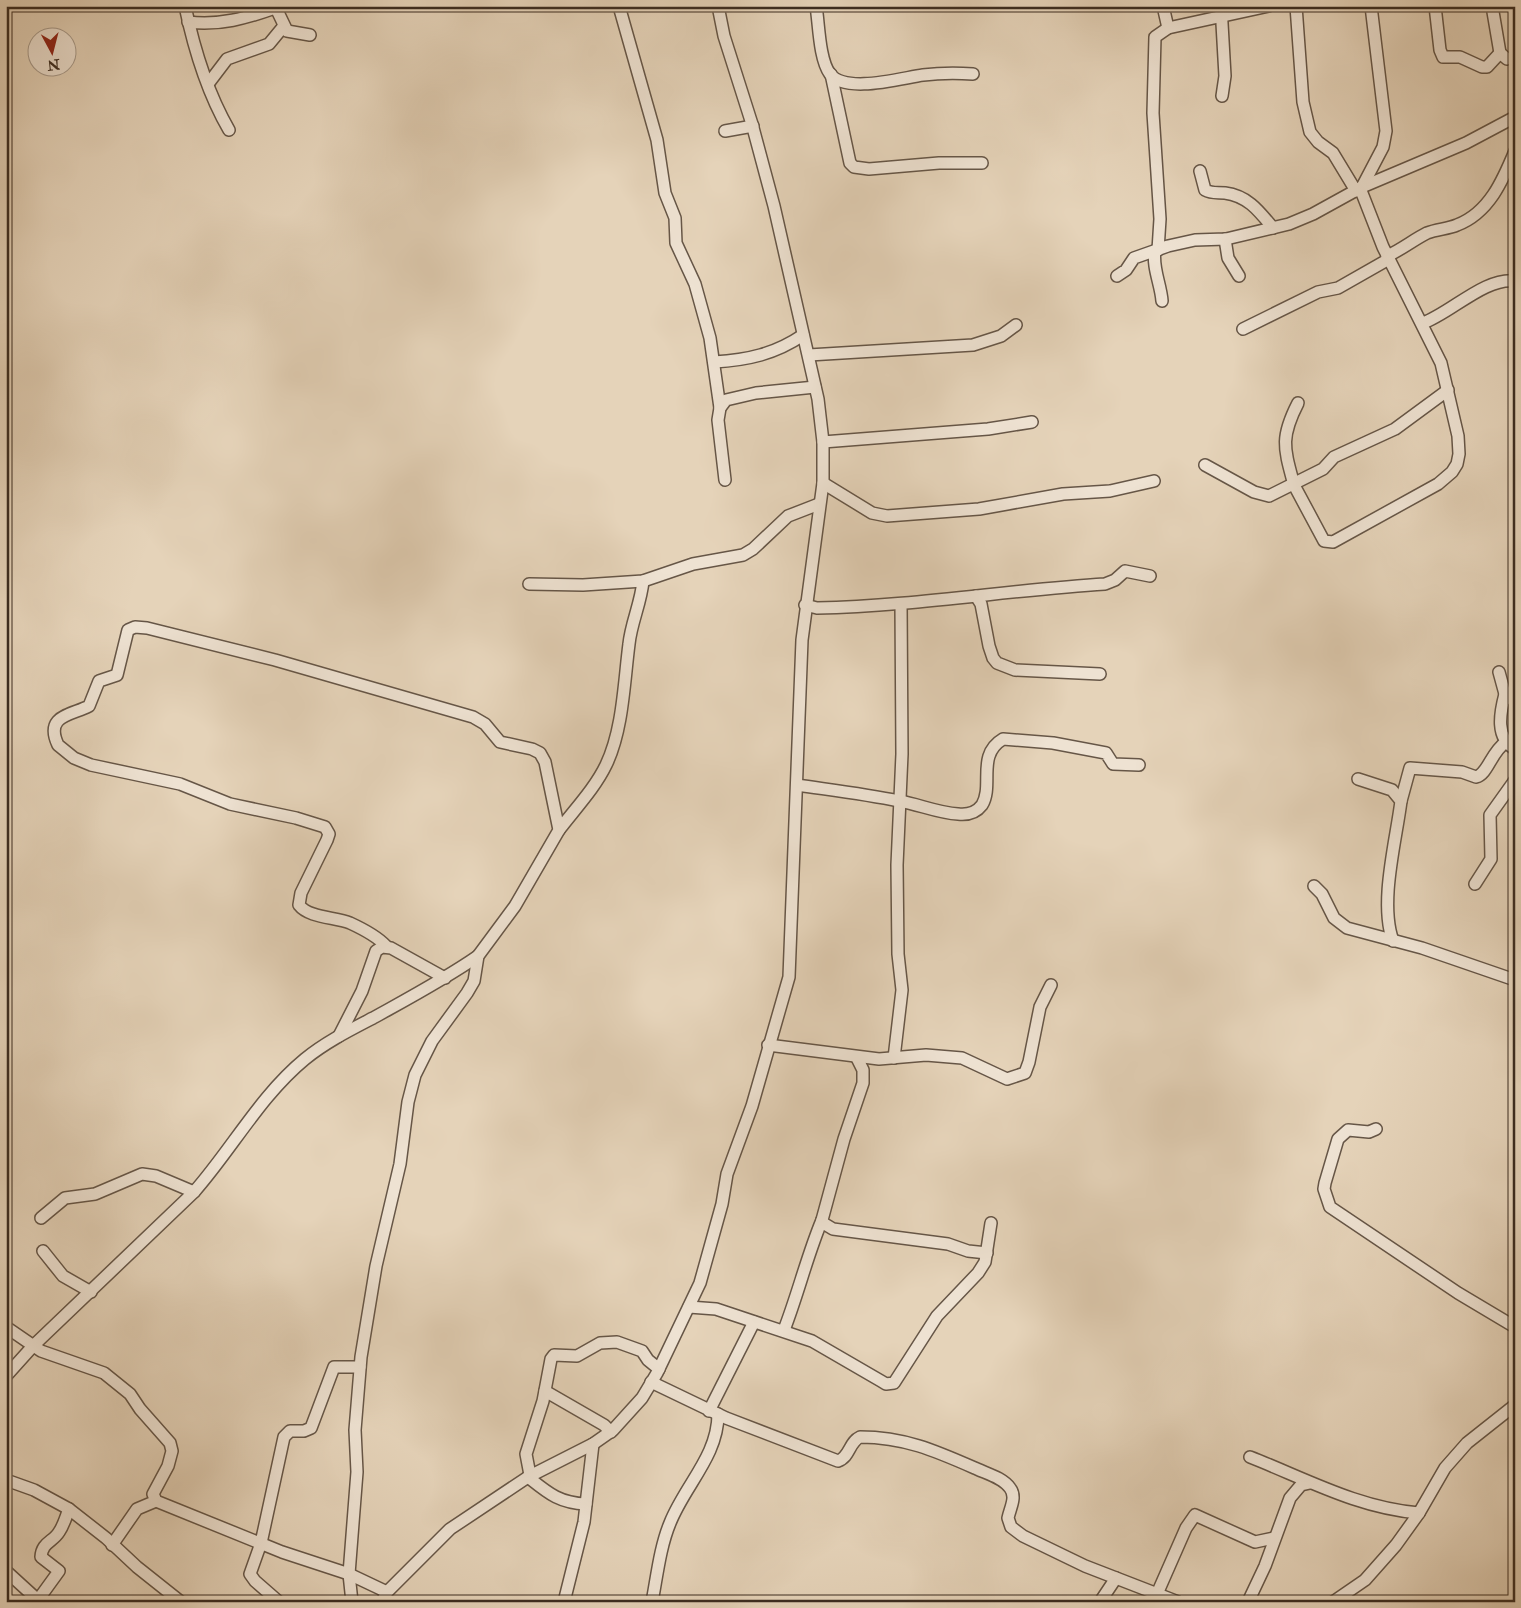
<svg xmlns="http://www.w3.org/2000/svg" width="1521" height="1608" viewBox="0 0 1521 1608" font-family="'IM FELL Double Pica',serif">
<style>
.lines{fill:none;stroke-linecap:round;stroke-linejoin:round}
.minor-casing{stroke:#665647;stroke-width:14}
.minor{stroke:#eee2d2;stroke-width:11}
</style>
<rect width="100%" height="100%" fill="#e5d3b9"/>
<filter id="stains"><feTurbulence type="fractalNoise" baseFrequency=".004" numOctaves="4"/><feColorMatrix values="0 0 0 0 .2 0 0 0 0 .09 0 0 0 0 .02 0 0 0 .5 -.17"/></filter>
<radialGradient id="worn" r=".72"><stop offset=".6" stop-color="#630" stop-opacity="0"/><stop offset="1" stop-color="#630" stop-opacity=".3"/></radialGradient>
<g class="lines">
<defs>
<g id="minor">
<path d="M185,6C194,49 207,92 229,130"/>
<path d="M275,6L287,31L310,35"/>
<path d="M619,6L657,140L665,193L675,218L676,243L695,284L710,338L720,408"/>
<path d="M816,6C819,24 819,59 830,74C846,94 901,78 923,75C940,73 957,73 973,74"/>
<path d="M1163,6L1168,28"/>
<path d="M1221,6L1225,76L1222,96"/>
<path d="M1296,6L1303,102L1310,132L1318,142L1333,153L1356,191"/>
<path d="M1435,6L1440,50L1443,57H1460L1482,67H1487L1500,53L1507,59"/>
<path d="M1492,6L1500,53"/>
<path d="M188,22C219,26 247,18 275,8"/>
<path d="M831,74L850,163L854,167L869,169L939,163H982"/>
<path d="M208,84L227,59L269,44L283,27"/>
<path d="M725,131L753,126"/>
<path d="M1200,171L1205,190C1212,194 1218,192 1225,193C1248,196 1259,211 1273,228"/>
<path d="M1362,187L1383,147L1386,131L1371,6"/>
<path d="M1225,239L1228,258L1239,276"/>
<path d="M1158,250L1160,219L1153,113L1155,37L1168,28L1269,6"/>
<path d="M1155,251C1152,267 1161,285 1162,301"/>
<path d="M1387,256C1401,250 1413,240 1427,233C1437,229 1448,229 1457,225C1489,213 1503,180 1515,151"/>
<path d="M1117,276L1126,270L1134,258L1168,246L1195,240L1226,239L1289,224L1313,214L1362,187L1466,143L1515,117"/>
<path d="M1423,323C1451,313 1485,277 1515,281"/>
<path d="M1243,329L1318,292L1338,288L1389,259"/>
<path d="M809,355L973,345L1001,336L1016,325"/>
<path d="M714,362C748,360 775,354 803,335"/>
<path d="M823,442L988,429L1032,422"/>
<path d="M1205,465L1254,492L1269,496L1323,469L1334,457L1395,429L1448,390"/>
<path d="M725,480L718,420L720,408L726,400L756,393L815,387"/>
<path d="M823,483L872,513L887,516L979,509L1063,494L1110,491L1154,481"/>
<path d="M1294,485L1324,541L1333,542L1438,484L1452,472L1457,464L1459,454L1458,436L1441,363L1383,247L1360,188"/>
<path d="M1294,485C1284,448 1280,438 1298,403"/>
<path d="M529,584L583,585L643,581L693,564L743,555L753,549L788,516L819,504"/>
<path d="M976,596L981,604L989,646L993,658L997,663L1015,670L1100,674"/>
<path d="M805,605L817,608C914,606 1009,590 1105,584L1115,580L1125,571L1150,576"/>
<path d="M1499,672L1505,694L1515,702"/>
<path d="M1505,694C1500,713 1495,738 1515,749"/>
<path d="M1358,779L1392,790L1401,801C1396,841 1379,903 1393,941"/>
<path d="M797,785C831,790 865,794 899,801C918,804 938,813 958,814C967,815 976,813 982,805C994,785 976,755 1003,739L1053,743L1106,753L1113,764L1139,765"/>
<path d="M1401,801L1410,768L1462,772L1476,777C1488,774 1491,752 1506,742"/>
<path d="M559,830C575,809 595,788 606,765C623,730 624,682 629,644C631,623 641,603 643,581"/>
<path d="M1475,884L1491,859L1490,815L1515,780"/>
<path d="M1314,886L1322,894L1334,918L1347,928L1422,948L1515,980"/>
<path d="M339,1036L362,991L376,951L382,947L391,948L445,978"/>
<path d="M768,1045L879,1059L926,1055L962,1058L1007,1079L1025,1073L1029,1062L1040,1007L1051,985"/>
<path d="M857,1058L863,1070V1083L844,1139L822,1220L823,1223L833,1229L948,1244L968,1251L987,1253"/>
<path d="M894,1058L902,990L898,954L897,865L902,754L901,604"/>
<path d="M1376,1129L1369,1132L1348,1130L1338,1139L1325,1183L1324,1189L1330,1207L1458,1293L1515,1327"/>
<path d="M41,1218L65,1198L95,1194L142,1174L156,1176L194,1192"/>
<path d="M43,1251L63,1276L91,1292"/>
<path d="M689,1307L716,1309L812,1341L881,1381L886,1384L894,1383L937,1316L978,1273L985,1262L991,1223"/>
<path d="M6,1327L41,1351L104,1373L130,1394L140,1409L170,1443L172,1451L168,1466L153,1494L156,1501L282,1552L349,1574L387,1592"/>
<path d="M784,1330C798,1294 807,1256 822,1220"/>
<path d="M6,1376L33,1346L194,1192C232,1149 260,1096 305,1059C326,1042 350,1030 373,1018C409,998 445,979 478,956"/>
<path d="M651,1382L726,1418L838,1461C850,1457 849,1442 860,1437C905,1437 936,1451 977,1469C988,1474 1003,1478 1010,1488C1017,1497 1010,1508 1008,1518L1011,1527L1023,1536L1085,1566L1178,1602"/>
<path d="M545,1391L604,1425L611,1432"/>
<path d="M709,1411L754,1322"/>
<path d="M1250,1457C1306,1479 1358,1508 1419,1513"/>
<path d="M530,1475L526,1454L543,1401L551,1359L554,1355L577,1356L600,1343L617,1342L642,1351L648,1360L659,1369"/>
<path d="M528,1477C548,1493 559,1503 586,1504"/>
<path d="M6,1480L34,1490L69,1509L106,1538L137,1567L181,1602"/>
<path d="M112,1545L137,1509L156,1501"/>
<path d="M6,1571L40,1602"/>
<path d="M1157,1594L1186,1528L1195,1515L1255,1542L1274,1538"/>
<path d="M38,1600L59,1571L41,1557C42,1542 53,1542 59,1532C64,1525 66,1516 69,1509"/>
<path d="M279,1602L255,1581L250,1574L261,1543L284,1437L290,1431H304L311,1428L334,1367H360"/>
<path d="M352,1602L349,1574L357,1472L355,1430L361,1357L376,1266L400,1164L408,1102L415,1075L432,1041L467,993L474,981L478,956L515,906L559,830L545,762L540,753L532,749L500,742L485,724L473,717L275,660L147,628L135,627L128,630L117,675L99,681L89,706C72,715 44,715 58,745L74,758L91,765L180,784L230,804L296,818L325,827L329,834L327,840L301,893L299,905C309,918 335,917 350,923C363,929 377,936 386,946"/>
<path d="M382,1602L387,1592L450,1529L528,1477L593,1444L613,1430L642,1398L657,1373L700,1283L722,1204L727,1174L752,1106L789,977L802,640L823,483V442L818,399L774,206L752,124L724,36L718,6"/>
<path d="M564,1602L584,1522L593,1444"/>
<path d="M652,1602C657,1576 660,1547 670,1523C685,1485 718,1456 718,1414"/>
<path d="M1100,1602L1116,1578"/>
<path d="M1248,1602L1265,1566L1290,1498L1301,1485L1310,1483"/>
<path d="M1333,1602L1365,1580L1396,1545L1419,1513L1445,1468L1467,1443L1515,1405"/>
</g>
</defs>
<use href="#minor" class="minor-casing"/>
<use href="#minor" class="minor"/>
</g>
<rect width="1521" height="1608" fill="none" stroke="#e5d3b9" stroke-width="25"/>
<rect x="8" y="8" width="1506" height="1593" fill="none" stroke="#3c2d21" stroke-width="2.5"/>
<rect x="12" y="12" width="1496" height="1583" fill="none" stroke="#3c2d21"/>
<g transform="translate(52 52) rotate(173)"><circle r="24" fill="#eee2d2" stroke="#a79a8b"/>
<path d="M0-4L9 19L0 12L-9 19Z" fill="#8f2418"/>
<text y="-8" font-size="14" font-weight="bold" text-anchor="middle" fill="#3c2d21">N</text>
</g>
<rect width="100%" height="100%" filter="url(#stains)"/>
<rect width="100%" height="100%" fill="url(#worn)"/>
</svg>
